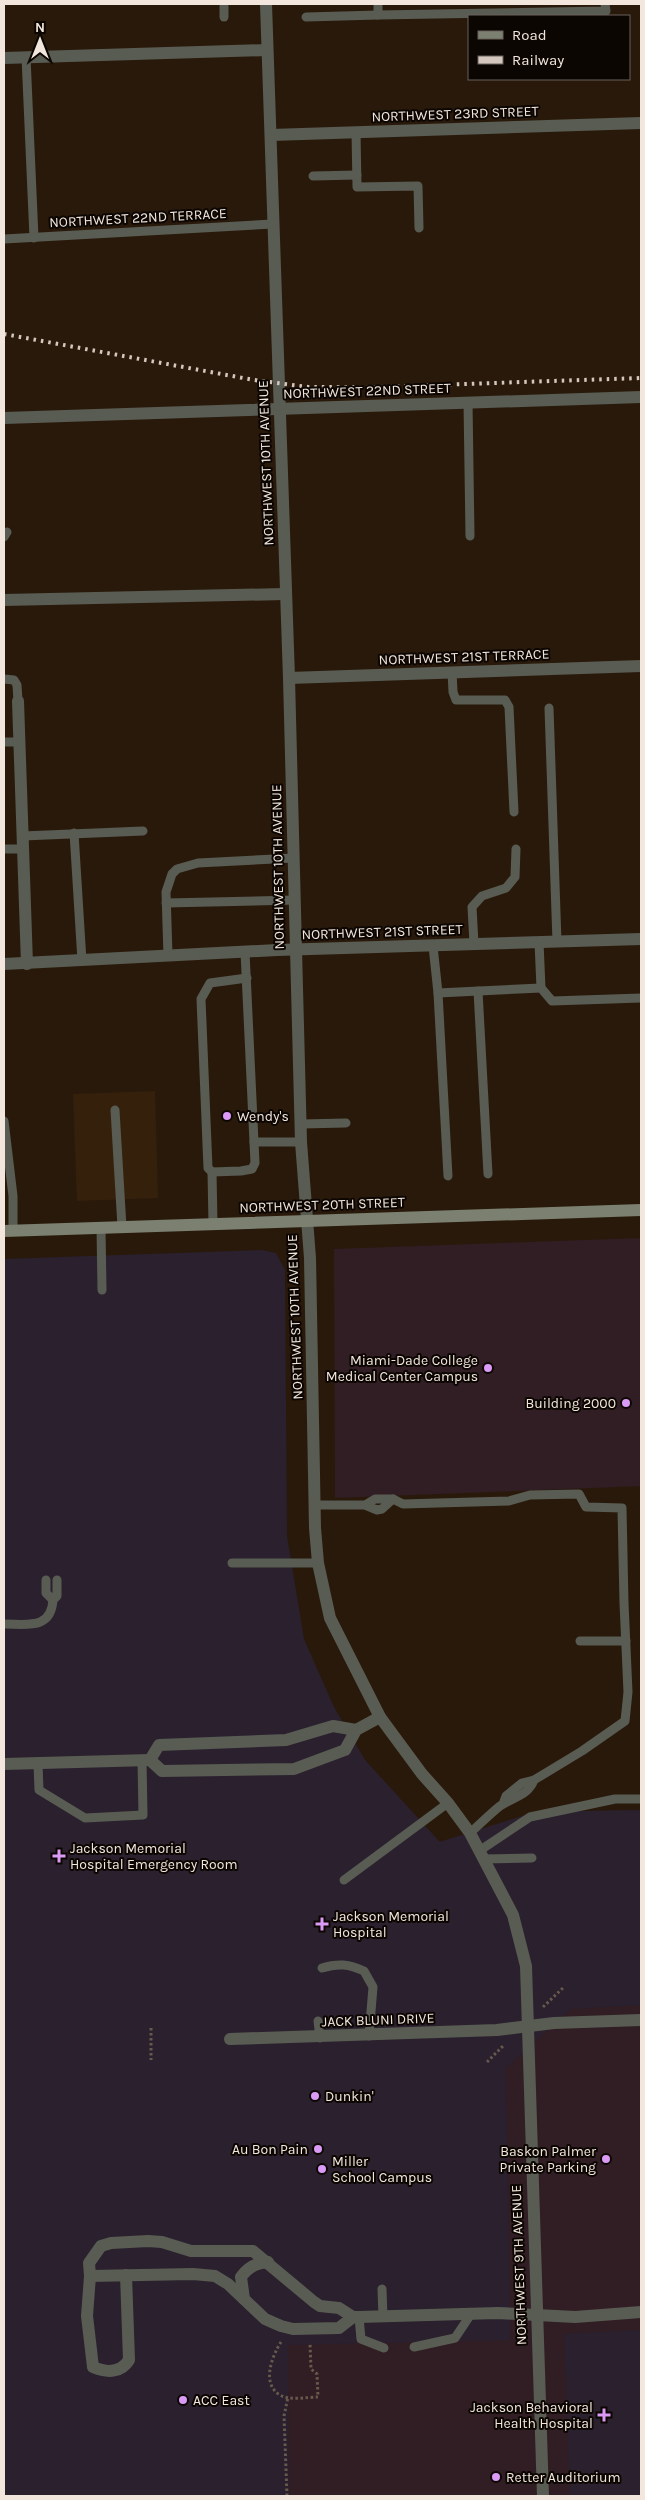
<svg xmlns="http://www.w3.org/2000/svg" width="645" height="2500" viewBox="0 0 645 2500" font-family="Karla,sans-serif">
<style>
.built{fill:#35200c}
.education{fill:#301e24}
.medical{fill:#2a202e}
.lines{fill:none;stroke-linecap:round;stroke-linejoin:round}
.path{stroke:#67594c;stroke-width:3;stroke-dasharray:2.5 2.5;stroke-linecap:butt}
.service{stroke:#595c52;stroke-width:9}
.minor{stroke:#595c52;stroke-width:12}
.tertiary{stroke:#595c52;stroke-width:12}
.secondary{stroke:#7b8070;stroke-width:12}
.rail{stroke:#d4c7be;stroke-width:4;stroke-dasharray:2.5 5;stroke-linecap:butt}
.poi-dot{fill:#da9af6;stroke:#0c0602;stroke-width:2}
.labels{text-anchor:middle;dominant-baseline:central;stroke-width:4;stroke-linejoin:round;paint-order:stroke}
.street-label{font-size:14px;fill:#f2e6dd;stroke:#0c0602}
.poi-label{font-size:14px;fill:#f2e6dd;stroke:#0c0602;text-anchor:start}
</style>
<rect width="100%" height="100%" fill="#29190b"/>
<path class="built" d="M155,1091L158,1198L77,1201L73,1094Z"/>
<g class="education">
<path d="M641,1238V1486L335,1498L334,1249Z"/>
<path d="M334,1707L365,1760L439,1842L535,1812L641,1810V2496H4V1757Z"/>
</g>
<g class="medical">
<path d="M262,1250L276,1253L285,1270L287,1536L304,1639L334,1707L365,1760L440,1842L535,1812L641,1810V2005L571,2009L506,2068L510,2340L288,2345L289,2496H4V1259Z"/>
<path d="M641,2330V2496H570L564,2334Z"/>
</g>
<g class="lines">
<g class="path">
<path d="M543,2007L564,1987"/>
<path d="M151,2028V2060"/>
<path d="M487,2062L504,2045"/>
<path d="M281,2342C272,2356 261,2384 280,2395C289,2401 308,2397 318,2397L317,2374L311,2369L310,2344"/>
<path d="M287,2496L284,2416L288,2397"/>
</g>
<g class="service">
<path d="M224,4V17"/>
<path d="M378,4V15L606,11L605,4"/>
<path d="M306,17L378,15"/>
<path d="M26,57L34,238"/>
<path d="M356,132L357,187L418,186L419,228"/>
<path d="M313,176L357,175"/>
<path d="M4,239L273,224"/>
<path d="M468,402L470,536"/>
<path d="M4,537L7,532"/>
<path d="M452,672L453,692L456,700H505L509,707L514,812"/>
<path d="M4,679L14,680L17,685L18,701"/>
<path d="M549,708L557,942"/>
<path d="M4,742H20"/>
<path d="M74,833L82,961"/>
<path d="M23,836L143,831"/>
<path d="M4,849H23"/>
<path d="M166,903L295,900"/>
<path d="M539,942L541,988L552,1001L641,998"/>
<path d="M474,944L472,907L482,896L506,888L515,877L516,849"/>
<path d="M433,946L438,993L448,1176"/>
<path d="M168,956L166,892L172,874L177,869L198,863L294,858"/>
<path d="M478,991L488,1174"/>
<path d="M438,993L541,988"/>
<path d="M115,1110L122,1227"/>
<path d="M4,1121L13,1196V1231"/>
<path d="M301,1124L346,1123"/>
<path d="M254,1142H301"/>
<path d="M212,1172L241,1171L252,1169L255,1163L245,952"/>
<path d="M213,1224L212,1172L208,1168L201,999L210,983L247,978"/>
<path d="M101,1228L102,1290"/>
<path d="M393,1499L403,1504L509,1501L530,1495L579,1494L586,1507L622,1508L624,1603L628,1692L625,1721L582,1751L534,1780L522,1783L506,1796L503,1804"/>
<path d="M314,1505H365L377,1510L382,1509L393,1499H375L365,1505"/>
<path d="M232,1563H318"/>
<path d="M46,1580V1593L53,1600"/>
<path d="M4,1624C27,1624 51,1630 53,1600L57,1596V1580"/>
<path d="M580,1641H626"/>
<path d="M38,1764L39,1790L85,1818L143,1815L142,1760"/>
<path d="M470,1833C480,1824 490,1814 500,1806C513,1797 528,1796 534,1780"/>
<path d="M479,1851L530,1817L615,1799H641"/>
<path d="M483,1859L532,1858"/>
<path d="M344,1880L448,1803"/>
<path d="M322,1968C338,1963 349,1964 364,1971L373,1987L369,2036"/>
<path d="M318,2021L320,2038"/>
<path d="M382,2289L383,2317"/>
<path d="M359,2317L361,2339L384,2348"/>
<path d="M414,2347L455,2338L471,2314"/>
</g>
<g class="minor">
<path d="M4,58L267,50"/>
<path d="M271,135L641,123"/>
<path d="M4,418L641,397"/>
<path d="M4,600L285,594"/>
<path d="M289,678L641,666"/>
<path d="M18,701L27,964"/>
<path d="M4,964L277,950L641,939"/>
<path d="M150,1760L162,1771L294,1769L345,1750L356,1730L380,1717"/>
<path d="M150,1760L159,1745L286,1740L333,1726L356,1730"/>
<path d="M4,1764L150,1760"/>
<path d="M230,2039L497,2030L554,2023L641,2020"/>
<path d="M90,2276L87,2316L93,2367C107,2373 121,2373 129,2360L126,2275"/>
<path d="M244,2299L241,2277C248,2267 256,2263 268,2262"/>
<path d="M353,2317L339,2308L320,2306L314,2302L253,2251H191L162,2242L148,2241L111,2243L101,2246L89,2263L90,2276L193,2274L215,2276L228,2284L265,2319L281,2326L293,2329L339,2328L353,2317H359L498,2313L575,2317L641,2312"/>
</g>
<path class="tertiary" d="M266,4L289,678L301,1142L310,1258L315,1528L318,1563L330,1618L380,1717L422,1774L448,1803L470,1833L513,1915L526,1966L543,2496"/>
<path class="secondary" d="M4,1231L641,1210"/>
<path class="rail" d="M4,334L254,380L308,387H375L641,378"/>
</g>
<g class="poi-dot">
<circle cx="227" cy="1116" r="5"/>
<circle cx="488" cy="1368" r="5"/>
<circle cx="626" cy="1403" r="5"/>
<path d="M56.5 1848.5h5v5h5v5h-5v5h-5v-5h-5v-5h5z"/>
<path d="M319.5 1916.5h5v5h5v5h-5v5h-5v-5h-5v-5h5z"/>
<circle cx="315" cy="2096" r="5"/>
<circle cx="318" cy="2149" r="5"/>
<circle cx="606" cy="2159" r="5"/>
<circle cx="322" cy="2169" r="5"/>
<circle cx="183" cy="2400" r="5"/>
<path d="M601.5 2407.5h5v5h5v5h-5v5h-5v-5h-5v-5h5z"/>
<circle cx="496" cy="2477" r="5"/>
</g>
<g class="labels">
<g class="street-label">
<text transform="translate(455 114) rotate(-2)">NORTHWEST 23RD STREET</text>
<text transform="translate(138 218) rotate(-3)">NORTHWEST 22ND TERRACE</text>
<text transform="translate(367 391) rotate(-2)">NORTHWEST 22ND STREET</text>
<text transform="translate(266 463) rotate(-92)">NORTHWEST 10TH AVENUE</text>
<text transform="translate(464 657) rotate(-2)">NORTHWEST 21ST TERRACE</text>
<text transform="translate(278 867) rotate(-91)">NORTHWEST 10TH AVENUE</text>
<text transform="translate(382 932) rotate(-2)">NORTHWEST 21ST STREET</text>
<text transform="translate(322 1205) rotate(-2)">NORTHWEST 20TH STREET</text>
<text transform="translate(295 1317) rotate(-92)">NORTHWEST 10TH AVENUE</text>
<text transform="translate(378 2020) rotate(-2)">JACK BLUNI DRIVE</text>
<text transform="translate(519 2265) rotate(-92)">NORTHWEST 9TH AVENUE</text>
</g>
<g class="poi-label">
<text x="237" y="1116">Wendy's</text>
<text x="478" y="1360" text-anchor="end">Miami-Dade College<tspan x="478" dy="16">Medical Center Campus</tspan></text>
<text x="616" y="1403" text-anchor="end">Building 2000</text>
<text x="70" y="1848">Jackson Memorial<tspan x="70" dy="16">Hospital Emergency Room</tspan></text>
<text x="333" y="1916">Jackson Memorial<tspan x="333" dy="16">Hospital</tspan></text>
<text x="325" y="2096">Dunkin'</text>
<text x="308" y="2149" text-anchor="end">Au Bon Pain</text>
<text x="596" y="2151" text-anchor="end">Baskon Palmer<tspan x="596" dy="16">Private Parking</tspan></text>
<text x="332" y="2161">Miller<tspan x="332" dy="16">School Campus</tspan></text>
<text x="193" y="2400">ACC East</text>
<text x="593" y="2407" text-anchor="end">Jackson Behavioral<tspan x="593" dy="16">Health Hospital</tspan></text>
<text x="506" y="2477">Retter Auditorium</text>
</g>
</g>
<rect width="645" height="2500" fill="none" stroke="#f2e6dd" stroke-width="10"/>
<rect x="468" y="15" width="162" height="65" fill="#0c0602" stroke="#68605a"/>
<rect x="478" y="31" width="25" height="8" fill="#7b8070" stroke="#68605a"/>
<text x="512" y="40" font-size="15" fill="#f2e6dd">Road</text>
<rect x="478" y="56" width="25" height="8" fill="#d4c7be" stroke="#68605a"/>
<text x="512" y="65" font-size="15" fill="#f2e6dd">Railway</text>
<g transform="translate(40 40)" stroke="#0c0602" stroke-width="4" paint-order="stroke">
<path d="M0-4L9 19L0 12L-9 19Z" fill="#f2e6dd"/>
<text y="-8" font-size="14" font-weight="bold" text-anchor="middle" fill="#f2e6dd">N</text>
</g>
</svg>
